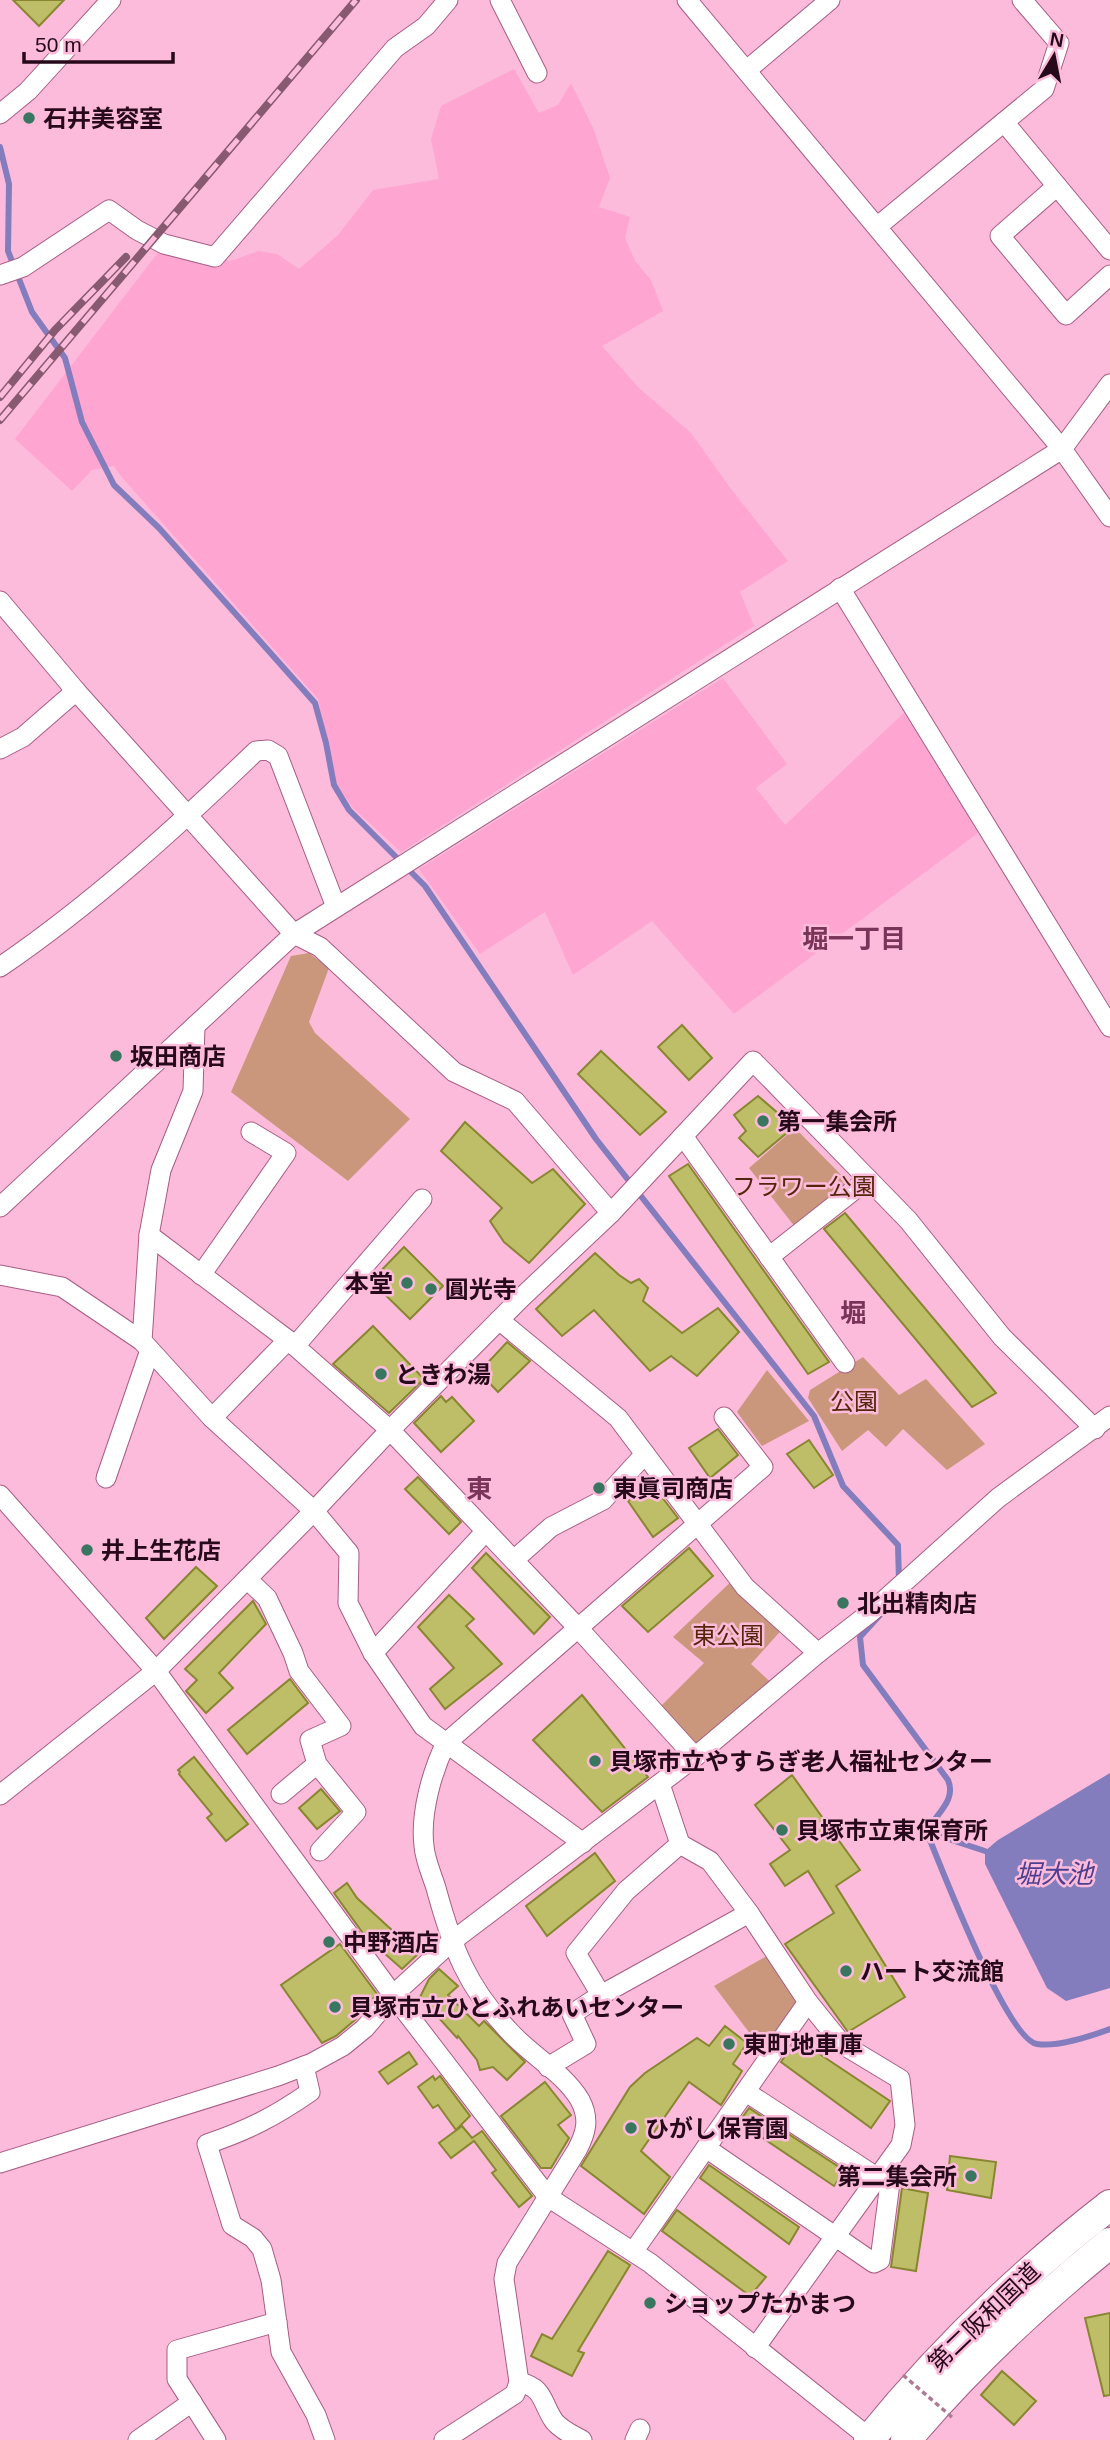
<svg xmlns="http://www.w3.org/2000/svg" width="1110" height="2440" viewBox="0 0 1110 2440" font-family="Arial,'Noto Sans JP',sans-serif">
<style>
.built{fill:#fea5d2}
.green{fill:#ca977d}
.water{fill:#837cbd}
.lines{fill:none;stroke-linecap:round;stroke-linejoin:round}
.stream{stroke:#837cbd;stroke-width:6}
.building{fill:#bebd68;stroke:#888630;stroke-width:2}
.minor-casing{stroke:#a75d84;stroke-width:21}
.highway-casing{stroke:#a75d84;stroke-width:32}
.minor{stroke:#fff;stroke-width:19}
.highway{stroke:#fff;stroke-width:30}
.rail-casing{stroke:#885a72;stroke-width:8}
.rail{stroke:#fdbbdb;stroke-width:5;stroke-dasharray:16;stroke-linecap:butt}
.path-bridge{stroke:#ae7a94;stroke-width:3.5;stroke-dasharray:5 3.5;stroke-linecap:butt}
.poi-dot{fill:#397660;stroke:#fdbbdb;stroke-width:2.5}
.labels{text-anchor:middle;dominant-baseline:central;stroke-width:5;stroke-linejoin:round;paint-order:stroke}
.poi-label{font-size:24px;font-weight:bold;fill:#26091a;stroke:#fdbbdb;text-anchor:start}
.park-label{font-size:24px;fill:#53260c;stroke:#fdbbdb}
.street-label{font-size:24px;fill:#26091a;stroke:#fdbbdb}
.neighbourhood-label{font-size:26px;font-weight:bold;fill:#79345a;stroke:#fdbbdb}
.water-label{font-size:26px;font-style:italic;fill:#4d3f8f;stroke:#fdbbdb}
</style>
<rect width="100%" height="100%" fill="#fdbbdb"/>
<g class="built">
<path d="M514,69L539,113L558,105L571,83L594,130L610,178L599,207L630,217L625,238L635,261L651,280L663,311L602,346L638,387L691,433L731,489L788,561L740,592L754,626L401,852L353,808L336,784L318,699L120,475L114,466L92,470L72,491L15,439L163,246L231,261L258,251L277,254L299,269L338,235L373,190L439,179L431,139L441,106Z"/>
<path d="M723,678L787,764L756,788L785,825L908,709L982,830L734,1014L652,921L573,975L545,912L480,954L419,869Z"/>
</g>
<g class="green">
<path d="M309,953L329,968L309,1022L315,1033L410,1119L348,1181L231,1092L291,956Z"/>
<path d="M795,1128L855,1189L799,1232L749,1168Z"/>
<path d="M863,1357L899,1395L926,1379L985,1444L947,1470L903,1429L886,1447L868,1430L842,1451L808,1398L810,1390Z"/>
<path d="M767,1370L809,1421L762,1446L737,1412Z"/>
<path d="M737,1576L786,1625L751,1664L777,1688L695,1757L652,1715L704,1663L673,1637Z"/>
<path d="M772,1953L808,2002L767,2056L714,1986Z"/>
</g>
<path class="water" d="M1110,1773V1988L1066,2001L1047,1988L985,1864V1851L998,1840Z"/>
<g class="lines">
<g class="stream">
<path d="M0,147L9,184L8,251L32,312L65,358L82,422L114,485L159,528L315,703L326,743L334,785L349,810L425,886L596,1139L814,1416L843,1486L898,1545L899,1581"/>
<path d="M880,1615L860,1637L863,1665L948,1780C957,1801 935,1814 927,1832L985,1851"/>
<path d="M927,1833C941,1866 1007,2040 1037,2044C1057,2047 1091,2036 1110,2029"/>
</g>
</g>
<g class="building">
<path d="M13,0H64L39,26Z"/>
<path d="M682,1025L712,1058L689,1080L658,1047Z"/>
<path d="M601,1051L666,1112L640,1135L578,1074Z"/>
<path d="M758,1096L794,1127L758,1157L739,1138L746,1131L734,1115Z"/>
<path d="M465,1122L532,1183L553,1169L585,1204L529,1263L504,1242L490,1221L502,1208L441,1151Z"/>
<path d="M688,1164L759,1264L829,1362L808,1374L669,1176Z"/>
<path d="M845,1213L996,1393L972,1407L824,1229Z"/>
<path d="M404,1247L443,1286L410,1319L371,1281Z"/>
<path d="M595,1253L619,1275L631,1283L639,1279L648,1288L643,1301L682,1333L718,1308L739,1332L697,1376L671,1356L650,1371L594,1310L562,1336L536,1309Z"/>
<path d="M373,1326L424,1379L389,1413L333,1364Z"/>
<path d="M507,1342L530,1361L498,1392L479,1372Z"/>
<path d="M441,1396L446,1402L452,1397L474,1421L441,1452L414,1423Z"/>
<path d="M718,1429L738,1455L710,1478L689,1448Z"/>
<path d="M809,1440L833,1475L814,1488L787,1454Z"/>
<path d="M418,1477L461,1522L449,1534L405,1489Z"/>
<path d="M651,1483L678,1518L653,1537L628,1501Z"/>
<path d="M689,1548L713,1576L648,1632L622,1606Z"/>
<path d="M486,1553L550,1617L534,1634L472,1568Z"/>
<path d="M196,1567L217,1586L164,1639L146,1618Z"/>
<path d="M449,1595L474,1619L466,1626L502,1664L445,1709L430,1689L454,1668L418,1627Z"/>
<path d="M253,1601L266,1624L219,1673L233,1688L206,1713L186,1691L197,1680L185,1669Z"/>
<path d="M290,1679L308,1703L247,1754L228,1730Z"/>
<path d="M582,1695L648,1777L602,1812L533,1740Z"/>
<path d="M194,1757L248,1824L226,1841L207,1818L212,1814L179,1774L180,1772L178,1770Z"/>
<path d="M792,1775L860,1870L836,1886L905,1997L848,2032L785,1944L834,1913L808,1871L785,1886L770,1864L790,1850L755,1805Z"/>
<path d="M321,1789L340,1811L317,1829L299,1808Z"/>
<path d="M595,1853L615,1881L547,1936L526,1906Z"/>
<path d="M347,1883L357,1898L418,1954L402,1969L365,1936L334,1893Z"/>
<path d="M340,1944L377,1994L356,2019L336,2036L322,2043L281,1985Z"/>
<path d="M439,1969L458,1986L448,1995L479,2026L484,2021L525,2062L507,2080L493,2067L480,2070L477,2060L458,2036L457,2038L420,1997L429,1979Z"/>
<path d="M725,2026L747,2043L733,2064L742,2071L721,2105L689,2082L641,2151L670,2177L644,2214L581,2166L630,2087L645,2073L697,2038L709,2046Z"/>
<path d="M797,2039L890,2101L871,2128L781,2062Z"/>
<path d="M409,2052L417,2064L388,2084L379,2072Z"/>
<path d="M433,2076L435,2080L440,2076L470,2116L456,2130L438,2105L433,2108L418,2087Z"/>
<path d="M545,2082L571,2115L558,2125L569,2138L551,2168H541L501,2116Z"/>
<path d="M749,2108L845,2171L834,2186L739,2122Z"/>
<path d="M462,2126L472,2138L482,2131L532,2196L519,2207L492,2173L496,2170L474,2141L451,2158L439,2143Z"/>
<path d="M950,2156L996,2162L991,2198L947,2190Z"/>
<path d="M709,2165L799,2227L789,2244L700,2178Z"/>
<path d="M902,2188L928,2193L916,2271L891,2267Z"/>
<path d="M677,2210L766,2277L750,2296L662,2231Z"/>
<path d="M608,2251L630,2265L578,2351L584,2353L572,2376L531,2356L542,2334L552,2339Z"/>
<path d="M1110,2313V2395L1104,2396L1085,2318Z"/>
<path d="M1002,2371L1036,2401L1014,2425L981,2395Z"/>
</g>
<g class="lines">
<defs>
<g id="minor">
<path d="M500,0L537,73"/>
<path d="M687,0L1062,449L1110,517"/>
<path d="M747,70L830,0"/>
<path d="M0,114L28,91L111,0"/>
<path d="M1004,122L1110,250"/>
<path d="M1057,186L1000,236L1066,315L1110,275"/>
<path d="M878,226L1044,89L1059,43L1022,0"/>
<path d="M0,275L23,267L109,210L137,230L164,244L215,257L395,48L426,26L448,0"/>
<path d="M840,588L1110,1027"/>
<path d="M0,601L76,691L294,934L320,947L454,1072L515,1101L611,1213"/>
<path d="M0,749L23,737L76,691"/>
<path d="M0,967C91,905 177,827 256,751L268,750L278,756L336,907"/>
<path d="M683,1136L845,1363"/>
<path d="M0,1207L294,934L1062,449L1110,384"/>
<path d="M149,1235L288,1340L390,1430L579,1629L695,1757"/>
<path d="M769,1257L868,1179"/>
<path d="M0,1275L62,1287L142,1341L212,1418L314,1511L349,1553L348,1603L373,1653L423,1726L583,1843"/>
<path d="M201,1275L286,1153L251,1132"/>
<path d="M499,1320L618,1418L745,1587L818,1653"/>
<path d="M142,1341L149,1235L161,1170L193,1091L195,1026"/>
<path d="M295,1346L422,1199"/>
<path d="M212,1418L288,1340"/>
<path d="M106,1478L150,1350"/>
<path d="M0,1495L156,1671L393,1995L548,2197L650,2263L872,2440"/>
<path d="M514,1560L551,1527L603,1500L645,1454"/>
<path d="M247,1579L267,1598L293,1653L299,1671L341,1726L310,1740L317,1764L356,1812L320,1851"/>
<path d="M373,1653L486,1531"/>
<path d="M660,1784L680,1844L710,1861L749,1913L808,2002L842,2044L900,2079L905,2125L901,2145L755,2348"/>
<path d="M281,1794L317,1764"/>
<path d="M0,1795L156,1671L314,1511L390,1430L521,1298L611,1213L753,1061L908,1220L1002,1337L1095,1429"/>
<path d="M601,1995L576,1953L626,1891L680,1844"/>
<path d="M304,2066L310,2092C274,2117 248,2130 207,2144L232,2225L253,2238L262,2249L271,2280L281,2352L316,2415L325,2440"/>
<path d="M548,2067L586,2044L572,2014L601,1995L749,1913"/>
<path d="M706,2148L874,2263L880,2260L890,2183L878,2178L746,2092"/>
<path d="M0,2163L278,2076L312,2063L343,2046L365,2028L393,1995L451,1942L695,1757L818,1653L871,1612L998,1498L1110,1416"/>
<path d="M633,2252L808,2002"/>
<path d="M519,2382C545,2388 541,2402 554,2421C561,2430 573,2435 582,2440"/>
<path d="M138,2440L192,2402"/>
<path d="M216,2440L177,2379V2350L277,2322"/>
<path d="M444,2440L515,2394L519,2382L504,2279L507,2263L577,2150C586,2133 590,2119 580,2100C564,2073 532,2056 511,2033C467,1988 452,1947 436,1888C432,1875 425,1860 424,1846C420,1814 432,1771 446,1743L763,1467L724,1417"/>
<path d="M635,2440L640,2429"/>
</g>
<g id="highway">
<path d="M869,2440C940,2352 1021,2274 1110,2205"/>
<path d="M906,2440C967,2367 1036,2303 1110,2243"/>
</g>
</defs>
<use href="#minor" class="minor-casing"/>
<use href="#highway" class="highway-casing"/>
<use href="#minor" class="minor"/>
<use href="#highway" class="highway"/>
<defs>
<g id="rail">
<path d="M0,397L55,330L126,257"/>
<path d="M0,420L356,0"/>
</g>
</defs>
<use href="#rail" class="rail-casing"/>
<use href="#rail" class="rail"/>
<path class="path-bridge" d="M903,2375L953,2418"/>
</g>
<g class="poi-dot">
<circle cx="29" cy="118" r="7"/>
<circle cx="116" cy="1056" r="7"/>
<circle cx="763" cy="1121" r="7"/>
<circle cx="407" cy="1283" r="7"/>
<circle cx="431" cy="1289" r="7"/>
<circle cx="381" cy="1374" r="7"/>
<circle cx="599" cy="1488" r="7"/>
<circle cx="87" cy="1550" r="7"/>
<circle cx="843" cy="1603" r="7"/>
<circle cx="595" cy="1761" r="7"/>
<circle cx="782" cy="1830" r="7"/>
<circle cx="329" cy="1942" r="7"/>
<circle cx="846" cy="1971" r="7"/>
<circle cx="335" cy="2007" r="7"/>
<circle cx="729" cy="2044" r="7"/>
<circle cx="631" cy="2128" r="7"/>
<circle cx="971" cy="2176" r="7"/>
<circle cx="650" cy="2303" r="7"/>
</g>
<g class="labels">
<g class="poi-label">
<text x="43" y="118">石井美容室</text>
<text x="130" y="1056">坂田商店</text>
<text x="777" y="1121">第一集会所</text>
<text x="393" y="1283" text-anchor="end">本堂</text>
<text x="445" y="1289">圓光寺</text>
<text x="395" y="1374">ときわ湯</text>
<text x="613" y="1488">東眞司商店</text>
<text x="101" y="1550">井上生花店</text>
<text x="857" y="1603">北出精肉店</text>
<text x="609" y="1761">貝塚市立やすらぎ老人福祉センター</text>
<text x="796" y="1830">貝塚市立東保育所</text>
<text x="343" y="1942">中野酒店</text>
<text x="860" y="1971">ハート交流館</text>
<text x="349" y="2007">貝塚市立ひとふれあいセンター</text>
<text x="743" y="2044">東町地車庫</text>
<text x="645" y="2128">ひがし保育園</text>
<text x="957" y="2176" text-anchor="end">第二集会所</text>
<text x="664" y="2303">ショップたかまつ</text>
</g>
<g class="park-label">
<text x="804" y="1186">フラワー公園</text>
<text x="854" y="1401">公園</text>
<text x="728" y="1635">東公園</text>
</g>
<g class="street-label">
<text transform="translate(984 2317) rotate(-44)">第二阪和国道</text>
</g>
<g class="neighbourhood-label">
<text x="854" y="939">堀一丁目</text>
<text x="853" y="1313">堀</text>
<text x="479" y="1489">東</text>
</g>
<g class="water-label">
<text x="1054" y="1874">堀大池</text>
</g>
</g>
<g transform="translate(1054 56) rotate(10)" stroke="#fdbbdb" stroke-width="5" paint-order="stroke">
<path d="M0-5L12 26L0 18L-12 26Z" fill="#26091a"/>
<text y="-10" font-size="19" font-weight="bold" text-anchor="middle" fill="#26091a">N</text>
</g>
<path d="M24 52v10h149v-10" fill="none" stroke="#26091a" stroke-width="3.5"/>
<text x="35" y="52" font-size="21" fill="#26091a" stroke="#fdbbdb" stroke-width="5" paint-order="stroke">50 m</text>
</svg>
